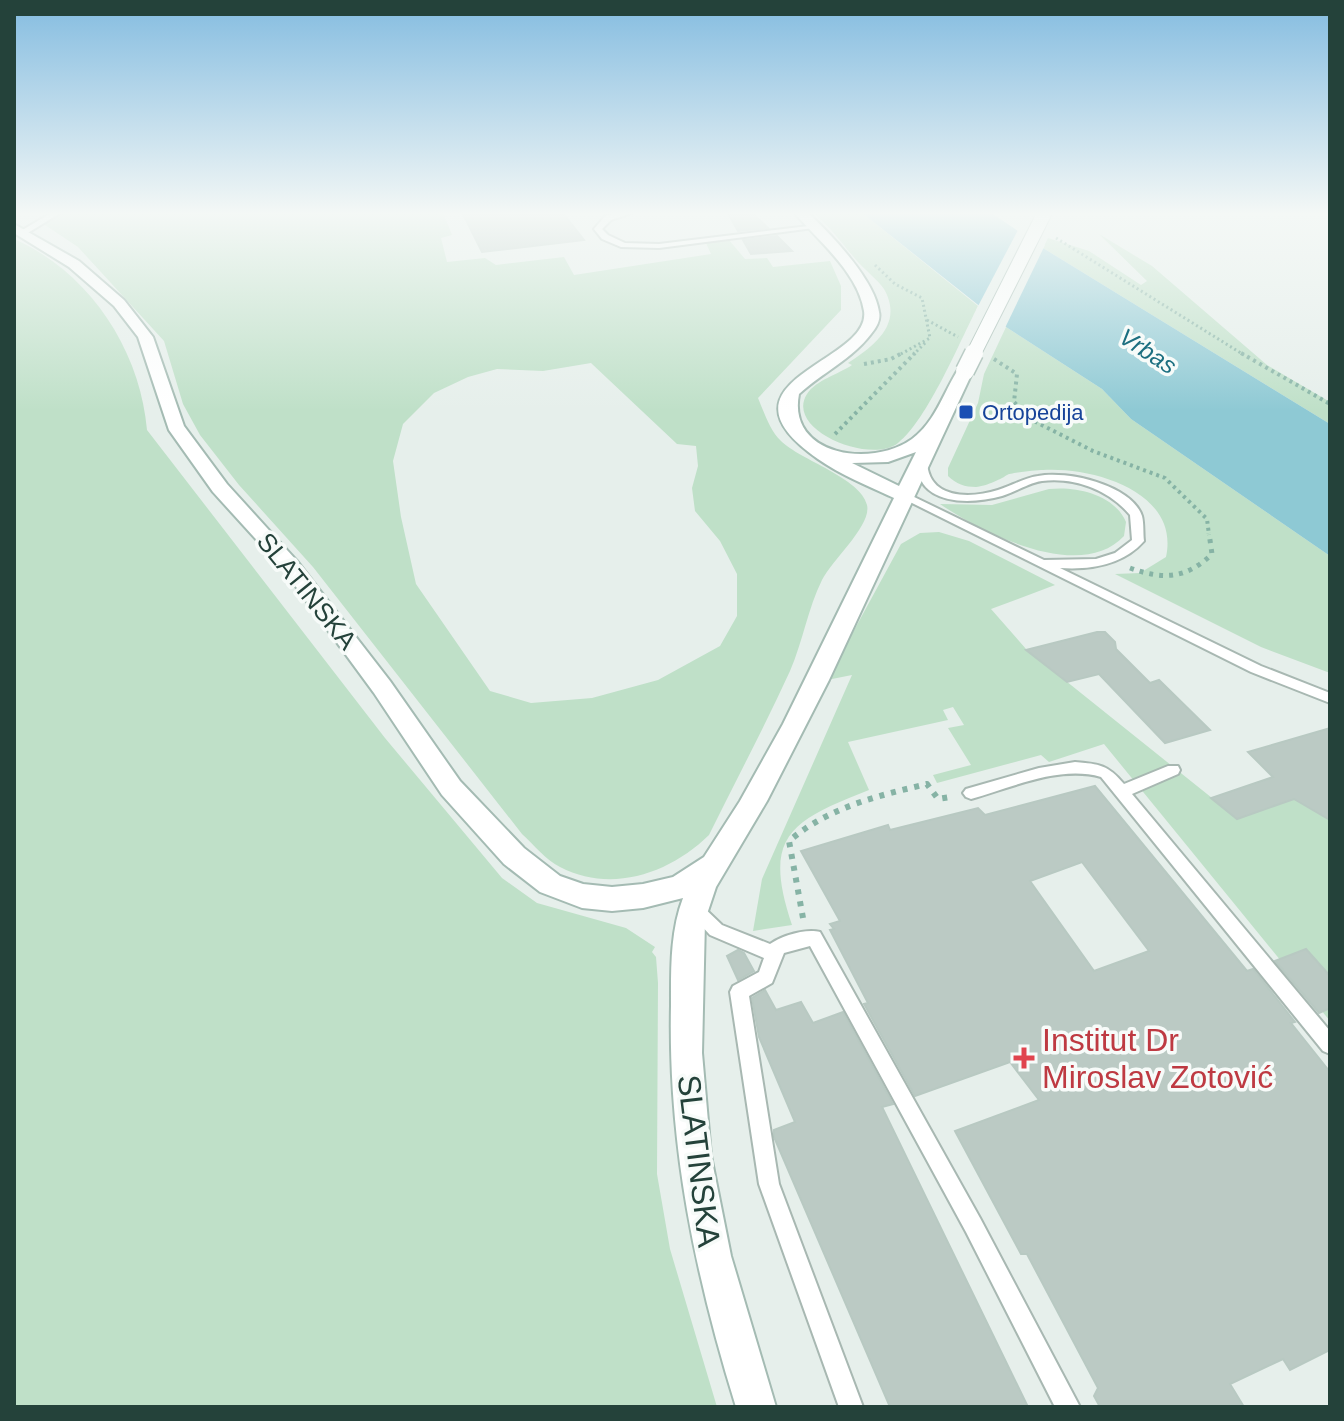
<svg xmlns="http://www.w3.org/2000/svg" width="1344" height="1421" viewBox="0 0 1344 1421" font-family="Arial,sans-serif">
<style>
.green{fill:#bfe0c8;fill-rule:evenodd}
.water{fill:#8ec9d4}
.pier{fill:#e6efeb}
.building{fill:#bbcac4;stroke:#b8c9c2;stroke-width:2;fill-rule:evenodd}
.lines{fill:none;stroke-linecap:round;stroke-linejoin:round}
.lane-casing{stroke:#a8b8b2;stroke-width:4}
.secondary-casing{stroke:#a4bbb3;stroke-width:4}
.path-far3{stroke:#86b3a5;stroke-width:3;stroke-dasharray:2 3;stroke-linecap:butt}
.path-far2{stroke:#86b3a5;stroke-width:4;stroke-dasharray:3 4;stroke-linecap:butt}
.path-far1{stroke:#86b3a5;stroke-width:5;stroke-dasharray:4 6;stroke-linecap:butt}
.path{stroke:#86b3a5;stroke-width:6;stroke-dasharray:5 7;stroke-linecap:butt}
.lane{fill:#fff;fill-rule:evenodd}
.secondary{fill:#fff;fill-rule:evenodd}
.secondary-bridge-far1-casing{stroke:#a4bbb3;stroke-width:16;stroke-linecap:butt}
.secondary-bridge-casing{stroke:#a4bbb3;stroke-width:21;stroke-linecap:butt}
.secondary-bridge-far1{stroke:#fff;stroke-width:14}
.secondary-bridge{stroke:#fff;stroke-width:18}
.transit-dot{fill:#1a4fb4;stroke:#f7fbf9;stroke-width:3}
.health-dot{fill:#e0444e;stroke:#f7fbf9;stroke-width:3}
.labels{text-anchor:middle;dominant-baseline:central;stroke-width:7;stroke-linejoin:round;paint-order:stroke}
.far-transit-label{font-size:22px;fill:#164399;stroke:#f7fbf9;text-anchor:start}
.far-water-label{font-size:24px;font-style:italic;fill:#1c6f80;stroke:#f7fbf9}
.street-label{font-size:26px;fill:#24423a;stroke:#f7fbf9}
.near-health-label{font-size:32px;fill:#be3a42;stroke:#f7fbf9;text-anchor:start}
.near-street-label{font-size:32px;fill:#24423a;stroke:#f7fbf9}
</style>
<rect width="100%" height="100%" fill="#e6efeb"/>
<g class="green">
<path d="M64,212H443L452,235L441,238L447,262L485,258L496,265L564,257L574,275L711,254L706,243L729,240L745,259L767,258L773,267L830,261L841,286V310L758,398C764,412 770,431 781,441C800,460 861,478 867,505C872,525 832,560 822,580C808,608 803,641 790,671C765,726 736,780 709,835C670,873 612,894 560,867C546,860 534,845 522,834L313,567L239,485L200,435L183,404L164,341L78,247L45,225L44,223ZM591,363L677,444L696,446L698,466L692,488L695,511L720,541L737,574V616L720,646L658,680L592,698L531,703L490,691L416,584L401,517L393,461L403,424L434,393L468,377L497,369L543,371Z"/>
<path d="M812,212H861L978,306C960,341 928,419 898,443C871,465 784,430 807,394C816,380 839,374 852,365L848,363C874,346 904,324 884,289C877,279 866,271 858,262C842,244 831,227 812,212Z"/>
<path d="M1099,234L1152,266L1267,365L1330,402V424L1043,248L1048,238L1089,251L1141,285L1147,281Z"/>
<path d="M14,239C89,272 140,349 147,430L385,738L502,878L537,903L626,928L655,947L652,952L656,957L658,983L657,1174L670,1249L717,1407H14Z"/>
<path d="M1006,327L1102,389L1131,419L1330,556V673L1261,647L1115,574L1140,573L1166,557C1180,492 1094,467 1043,470C1037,470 1010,473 1007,475C1003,478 987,486 976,487C965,487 956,484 948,476V468L978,403L984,374Z"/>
<path d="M1049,489C1076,486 1114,494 1126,522L1124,536C1081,583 982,533 940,504L992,505Z"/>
<path d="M939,532L969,541L1055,585L991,609L1026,649L1237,818L1295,799L1330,820V1021L1104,744L1049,762L1041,755L937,783L933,775L971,765L948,728L964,725L953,707L943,710L948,720L848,742L869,790C790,821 762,836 792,925L753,931L762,879L852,675L827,680L901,544L920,533Z"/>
</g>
<path class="water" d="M861,212H990L1043,248L1330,424V556L1131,419L1102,389L1006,327Z"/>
<path class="pier" d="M1019,228L1045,245L1004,330L976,310Z"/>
<g class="building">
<path d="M462,212H562L584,240L482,252Z"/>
<path d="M727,212H751L768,228L738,231Z"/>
<path d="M777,236L792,251L751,254L743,240Z"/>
<path d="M1097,632H1105L1115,642L1116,649L1150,683L1159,680L1210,730L1165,743L1099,674L1067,682L1026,650Z"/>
<path d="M1330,728V820L1294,799L1237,819L1211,798L1273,777L1248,752Z"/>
<path d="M1095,786L1247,971L1253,969L1295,1022L1291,1023L1330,1072V1350L1290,1370L1283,1359L1230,1384L1244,1407H1100L1094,1396L1098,1388L1027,1254H1021L955,1131L1039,1100L1010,1062L915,1096L864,1004L868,1003L830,930L834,929L830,924L840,921L801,851L888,825L890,830L978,808L985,815ZM1082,862L1149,951L1094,971L1030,881Z"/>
<path d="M1306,949L1330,976V1008L1319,1013L1275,961Z"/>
<path d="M738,950L744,953L754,971L738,980L727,956Z"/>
<path d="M765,990L776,1010L801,1002L813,1023L843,1012L893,1104L882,1107L1028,1407H890L774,1137V1130L795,1122L759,1037L752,998Z"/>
</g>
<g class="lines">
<defs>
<g id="lane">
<path d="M53,212H62L26,234L19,232Z"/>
<path d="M623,212H634L611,220L602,229L608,235L625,243L659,244L817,225L821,227L659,248L621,247L602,239L594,229L605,216Z"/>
<path d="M922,457L927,460C927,499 969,499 998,490C1011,486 1024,478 1038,476C1067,470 1132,485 1142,516C1144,524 1143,533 1144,541C1123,565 1091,570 1060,568L1261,666L1330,693V703L1251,672L898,496L900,494H908L1044,560L1096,559L1115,553L1132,540L1130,515C1109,490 1075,477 1042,481C1028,483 1016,492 1002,496C969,505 916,506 917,460Z"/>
<path d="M1075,762C1100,764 1108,765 1124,784L1168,766H1178L1180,770L1178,774L1132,794L1330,1031V1054L1323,1051L1101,777C1059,765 1011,788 971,799L966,797L963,793L966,789L1039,768Z"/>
<path d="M694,902L700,904L722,925L770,944C781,936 806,928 820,932L980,1218L1080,1407H1055L966,1232L810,946L784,953L772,983L749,996L779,1184L863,1407H839L759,1184L730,992L733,986L759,972L764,958L710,935L686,909L688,904Z"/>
</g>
<path id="secondary" d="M794,212H807C830,233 875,280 879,312C881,320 876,328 871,334C852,359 822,373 799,394C787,456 872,468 912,439C936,421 943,393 959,368L965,366L973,371L829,680L767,801L716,887L705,920L702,1053L711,1156L731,1256L776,1407H736C695,1275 668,1145 671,1006C671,970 670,932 683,898L643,908L612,911L582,908L540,892L504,864L442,795L374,693L283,569L213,492L169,430L138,337L114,306L69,267L14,233V224L79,261L124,300L153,337L184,426L227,484L297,561L390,681L460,781L524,848L560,876L583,884L612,887L643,884L673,877L704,857L740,801L783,724L894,498C868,486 841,475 818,459C704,380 872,363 864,311C858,272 817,240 794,212ZM916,452L899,486L852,463L888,462Z"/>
</defs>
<use href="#lane" class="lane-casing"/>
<use href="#secondary" class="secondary-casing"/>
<g class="path-far3">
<path d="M1056,238L1244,355"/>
<path d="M875,265L895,284L922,298L930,338L899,355"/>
<path d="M927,320L958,337"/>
<path d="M913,355L926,342"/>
</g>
<g class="path-far2">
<path d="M1241,353L1330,404"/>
<path d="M994,359L1017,374L1014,402L1032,420L1093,451L1165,478L1207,519L1209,535"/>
<path d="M864,364L891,359L902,353"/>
<path d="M835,434L915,353"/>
</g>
<path class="path-far1" d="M1130,568C1163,580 1186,579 1212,554L1209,533"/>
<path class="path" d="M803,918L789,841C829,807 877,796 927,784L938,799L950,797"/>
<use href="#lane" class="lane"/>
<use href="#secondary" class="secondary"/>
<defs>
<path id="secondary-bridge-far1" d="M973,355L1045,212"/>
<path id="secondary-bridge" d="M965,371L974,353"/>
</defs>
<use href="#secondary-bridge-far1" class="secondary-bridge-far1-casing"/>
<use href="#secondary-bridge" class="secondary-bridge-casing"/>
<use href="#secondary-bridge-far1" class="secondary-bridge-far1"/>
<use href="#secondary-bridge" class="secondary-bridge"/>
</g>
<linearGradient id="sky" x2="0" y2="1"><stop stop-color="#84bce0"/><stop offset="0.52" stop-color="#f4f8f6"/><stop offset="1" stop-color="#f4f8f6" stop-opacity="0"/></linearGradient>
<rect width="1344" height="411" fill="url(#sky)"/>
<rect class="transit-dot" x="958" y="404" width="16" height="16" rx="4"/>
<path class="health-dot" d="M1020 1046h8v8h8v8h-8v8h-8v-8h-8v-8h8z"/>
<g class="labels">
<g class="far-transit-label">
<text x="982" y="412">Ortopedija</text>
</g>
<g class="far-water-label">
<text transform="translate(1148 351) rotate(33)">Vrbas</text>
</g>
<g class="street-label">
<text transform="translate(307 591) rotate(51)">SLATINSKA</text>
</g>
<g class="near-health-label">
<text x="1042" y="1040">Institut Dr<tspan x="1042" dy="37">Miroslav Zotović</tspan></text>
</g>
<g class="near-street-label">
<text transform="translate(699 1161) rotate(83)">SLATINSKA</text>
</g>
</g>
<rect width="1344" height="1421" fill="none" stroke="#24423a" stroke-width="32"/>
</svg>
